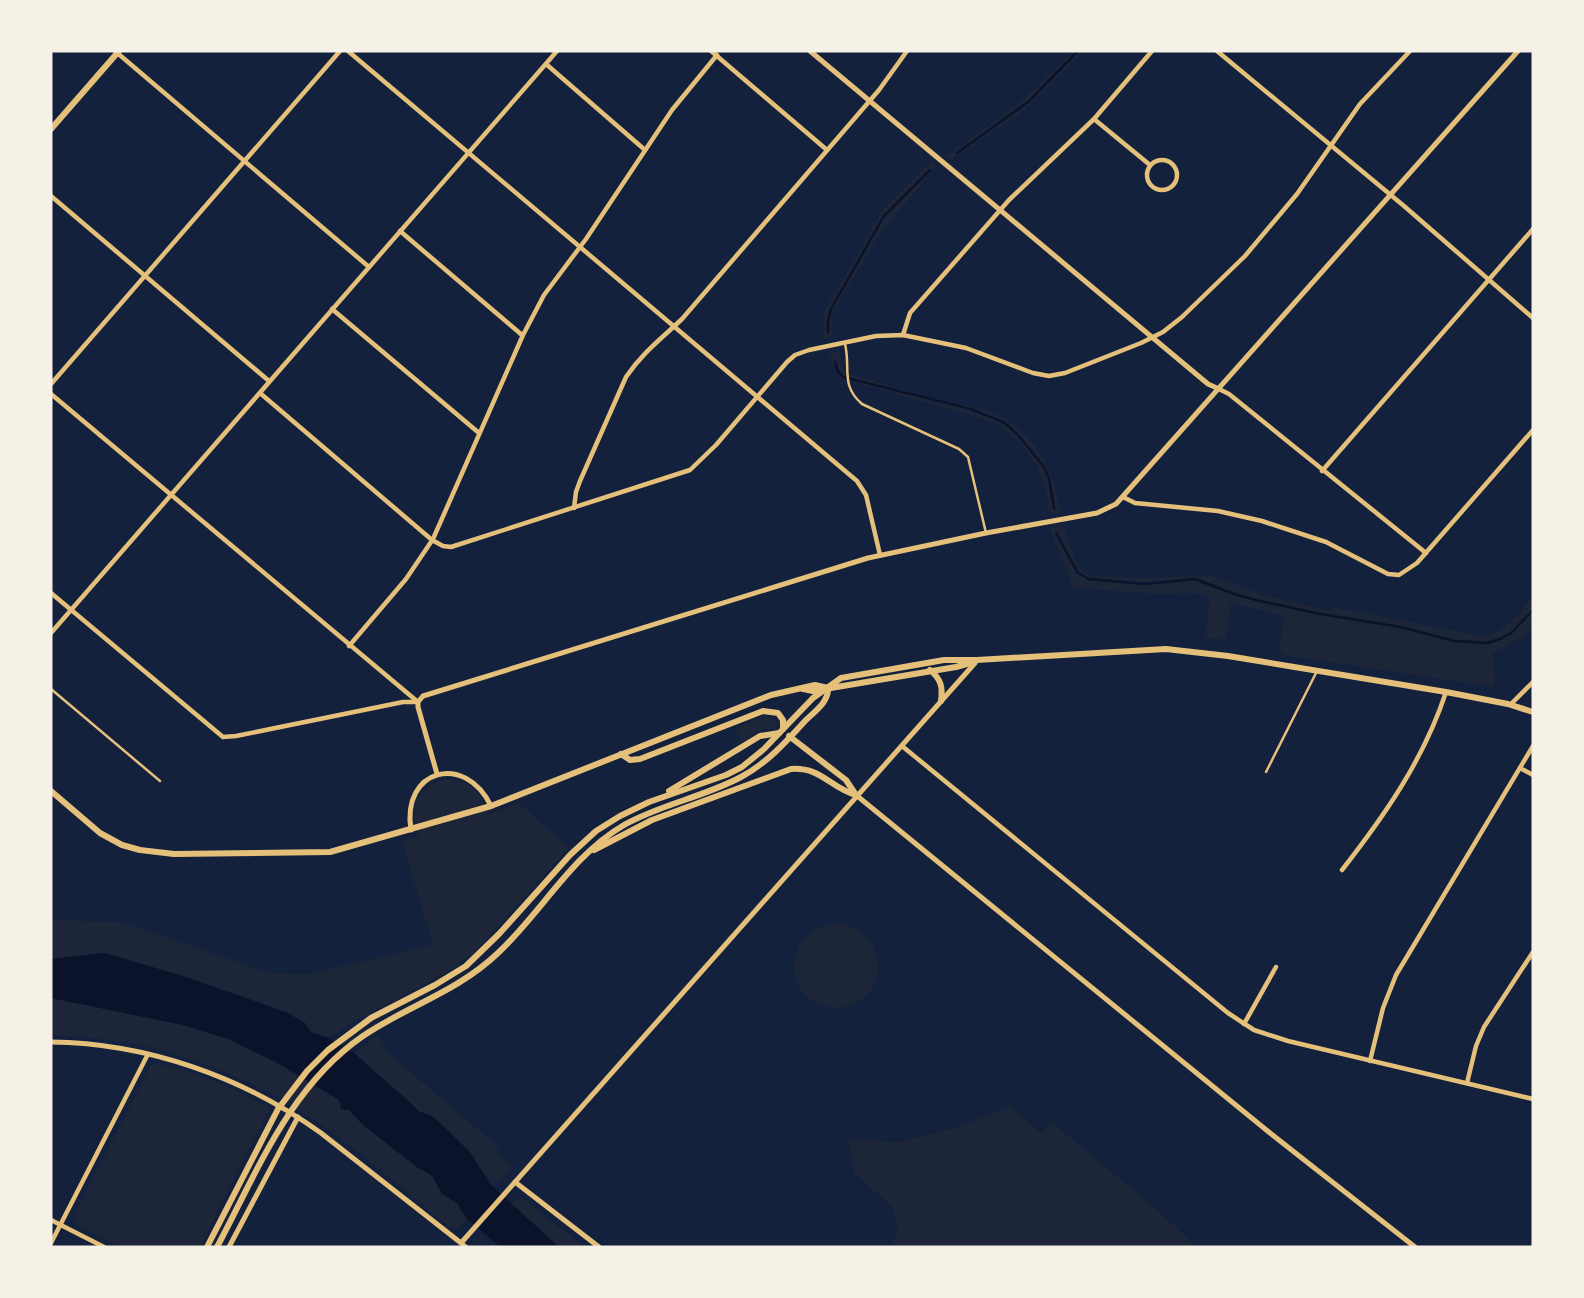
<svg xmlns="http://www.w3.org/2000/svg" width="1584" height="1298" viewBox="0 0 1584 1298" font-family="Lato,sans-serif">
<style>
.green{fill:#1d2539}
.water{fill:#0b132b}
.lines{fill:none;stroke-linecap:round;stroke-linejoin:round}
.stream{stroke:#0b132b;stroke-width:2.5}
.service{stroke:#e5c07b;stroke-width:2.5}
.minor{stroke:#e5c07b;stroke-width:4.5}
.tertiary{stroke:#e5c07b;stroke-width:5}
.secondary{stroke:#e5c07b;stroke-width:6}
</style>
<rect width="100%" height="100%" fill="#14213d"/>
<g class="green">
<path d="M1073,51H1082L1048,87L1019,114L951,160L946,156L1020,103Z"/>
<path d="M932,161L937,165L876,239L833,312L831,319L833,336L824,338L823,318L826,309L884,208Z"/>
<path d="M840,351L841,365L845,373C874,381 903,390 933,398C952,403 972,405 990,412C1034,429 1054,468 1060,512L1049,514L1046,493L1037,465L1020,443L996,423L841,378L828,355Z"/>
<path d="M1063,525L1078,566L1089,576L1147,578L1211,575L1260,594L1330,611L1334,607L1487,637C1507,628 1521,613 1533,595V626L1521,638L1493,653L1495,687L1283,655L1279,650L1284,616L1230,603L1226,640L1205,637L1210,597L1193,593L1161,594L1073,588L1050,528Z"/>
<path d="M767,715L777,722L776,729H763L741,742L735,728Z"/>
<path d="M448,779C475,782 479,791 488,815L519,803L569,848L476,951L444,974L360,1018L328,1038L311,1032L305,1023L261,1002L125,958L104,953L51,959V920L122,922L270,973L310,974L433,944L402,841L419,836C417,827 412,816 414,807C417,792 434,781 448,779Z"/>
<circle cx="836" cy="966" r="42"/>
<path d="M51,998L183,1025L228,1039L264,1056L339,1100L363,1125L433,1177L442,1194L457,1203L467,1219L459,1228L449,1227C406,1192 365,1155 320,1124C240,1069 148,1036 51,1036Z"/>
<path d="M378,1035L389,1054L500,1148L496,1152L513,1167L494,1187L469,1151L436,1119L421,1114L414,1106L354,1053Z"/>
<path d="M153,1064C183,1063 242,1094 270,1108L200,1247H120L77,1225L73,1218L150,1067Z"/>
<path d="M1011,1106L1041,1134L1050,1121L1140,1195L1193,1243L1191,1247H889L898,1231L892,1206L854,1173L849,1140L899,1142L954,1128Z"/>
<path d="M520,1197L585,1247H559L515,1207L513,1203Z"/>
</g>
<path class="water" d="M104,953L183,976L288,1013L305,1023L311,1032L328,1038L354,1053L414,1106L418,1111L430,1115L441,1124L469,1151L490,1184L559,1247H505L498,1245L467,1219L457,1203L442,1194L433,1177L428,1173L418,1168L363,1125L349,1110L341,1109L339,1100L280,1064L228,1039L183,1025L51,998V959Z"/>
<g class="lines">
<g class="stream">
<path d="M957,153L1028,102L1078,51"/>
<path d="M828,332V321L831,309L884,216L930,170"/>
<path d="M835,362L838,371L843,377L971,409L1005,423L1018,435L1044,467L1049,478L1054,508"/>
<path d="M1056,533L1078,573L1089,579L1145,584L1195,579L1234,594L1256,600L1320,614L1401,627L1454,641L1488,643L1502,638L1511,633L1533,610"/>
</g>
<g class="service">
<path d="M845,344C851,368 840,385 862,404L959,449L968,457L986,533"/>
<path d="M51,689L160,781"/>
<path d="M1266,772L1316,673"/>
</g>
<g class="minor">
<path d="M115,51L369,267"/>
<path d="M348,51L857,481L866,495L880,555"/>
<path d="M711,51L827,150"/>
<path d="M1217,51L1404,206L1533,318"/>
<path d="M546,64L645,150"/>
<path d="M1094,119L1150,165"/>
<circle cx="1162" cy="175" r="15"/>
<path d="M51,196L269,381"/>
<path d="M400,231L522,335"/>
<path d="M332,309L479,433"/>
<path d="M903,335L910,313L1009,200L1094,119L1152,51"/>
<path d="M51,384L340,51"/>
<path d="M1219,389L1229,394L1426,553"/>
<path d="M260,393L432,540L443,546L451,547L690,470L716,445L787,362L795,355L809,350L876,336L903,335L966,348L1033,373L1049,376L1065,373L1141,343L1163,332L1182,317L1245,256L1297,194L1360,104L1410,51"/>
<path d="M51,394L418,702"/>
<path d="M1322,471L1533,229"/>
<path d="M1123,497L1135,503L1218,511L1262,521L1326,542L1388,574L1399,575L1417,563L1533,430"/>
<path d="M574,508L576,492L580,481L626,377C642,353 662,338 682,319L879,90L907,51"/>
<path d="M51,593L223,737L236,736L403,702H417"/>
<path d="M51,633L557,51"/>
<path d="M349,646L406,579L433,539L523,335L544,295L586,239L672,110L717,55"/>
<path d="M1511,704L1533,682"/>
<path d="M902,746L1228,1013L1254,1030L1288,1041L1533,1099"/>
<path d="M1520,768L1533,775"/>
<path d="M1342,870C1385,815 1424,759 1446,692"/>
<path d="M1244,1024L1276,967"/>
<path d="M1370,1061L1383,1008L1396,975L1533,746"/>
<path d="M1467,1083L1476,1046L1484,1027L1533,952"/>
<path d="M51,1220L104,1247"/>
<path d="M51,1243L148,1054"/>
<path d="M461,1243L466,1247"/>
</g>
<g class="tertiary">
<path d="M810,51L1208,384L1219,389"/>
<path d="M437,774L418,707V702L423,696L868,558L986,533L1097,513L1116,504L1518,51"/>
<path d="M856,795L1270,1133L1415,1247"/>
<path d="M411,830C401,769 465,752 491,806"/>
<path d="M51,1042C147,1043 243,1077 321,1133L461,1243L975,663"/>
<path d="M515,1182L599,1247"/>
<path d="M229,1247L298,1117"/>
</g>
<g class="secondary">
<path d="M51,129L119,51"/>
<path d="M930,670C941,679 943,687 941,701"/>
<path d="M803,689L813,691L956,667L974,662"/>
<path d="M789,736L846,780L856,795"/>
<path d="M621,754L630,760L640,759L763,711L778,713L783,720V729"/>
<path d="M51,791L100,833L122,845L140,850L174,854L330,852L491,806L771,695L815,685L828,688"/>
<path d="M669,791L760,736L779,733"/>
<path d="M594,850L652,820L791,769C822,767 830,788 856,795"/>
<path d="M207,1247L278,1109L307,1071L328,1050L371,1018L435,985L466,966L499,934L570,855L596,831L620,816L649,802L726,775L742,767L764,749L813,698L841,678L944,660H977L1166,649L1228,656L1446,692L1508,704L1533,712"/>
<path d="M217,1247C257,1172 290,1086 363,1036C409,1005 457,992 498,953C541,913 572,855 624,825C661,804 704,797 741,777C766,764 786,742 805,721C814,712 829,702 828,688"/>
</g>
</g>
<rect width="1584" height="1298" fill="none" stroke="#f6f1e7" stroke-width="105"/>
</svg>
